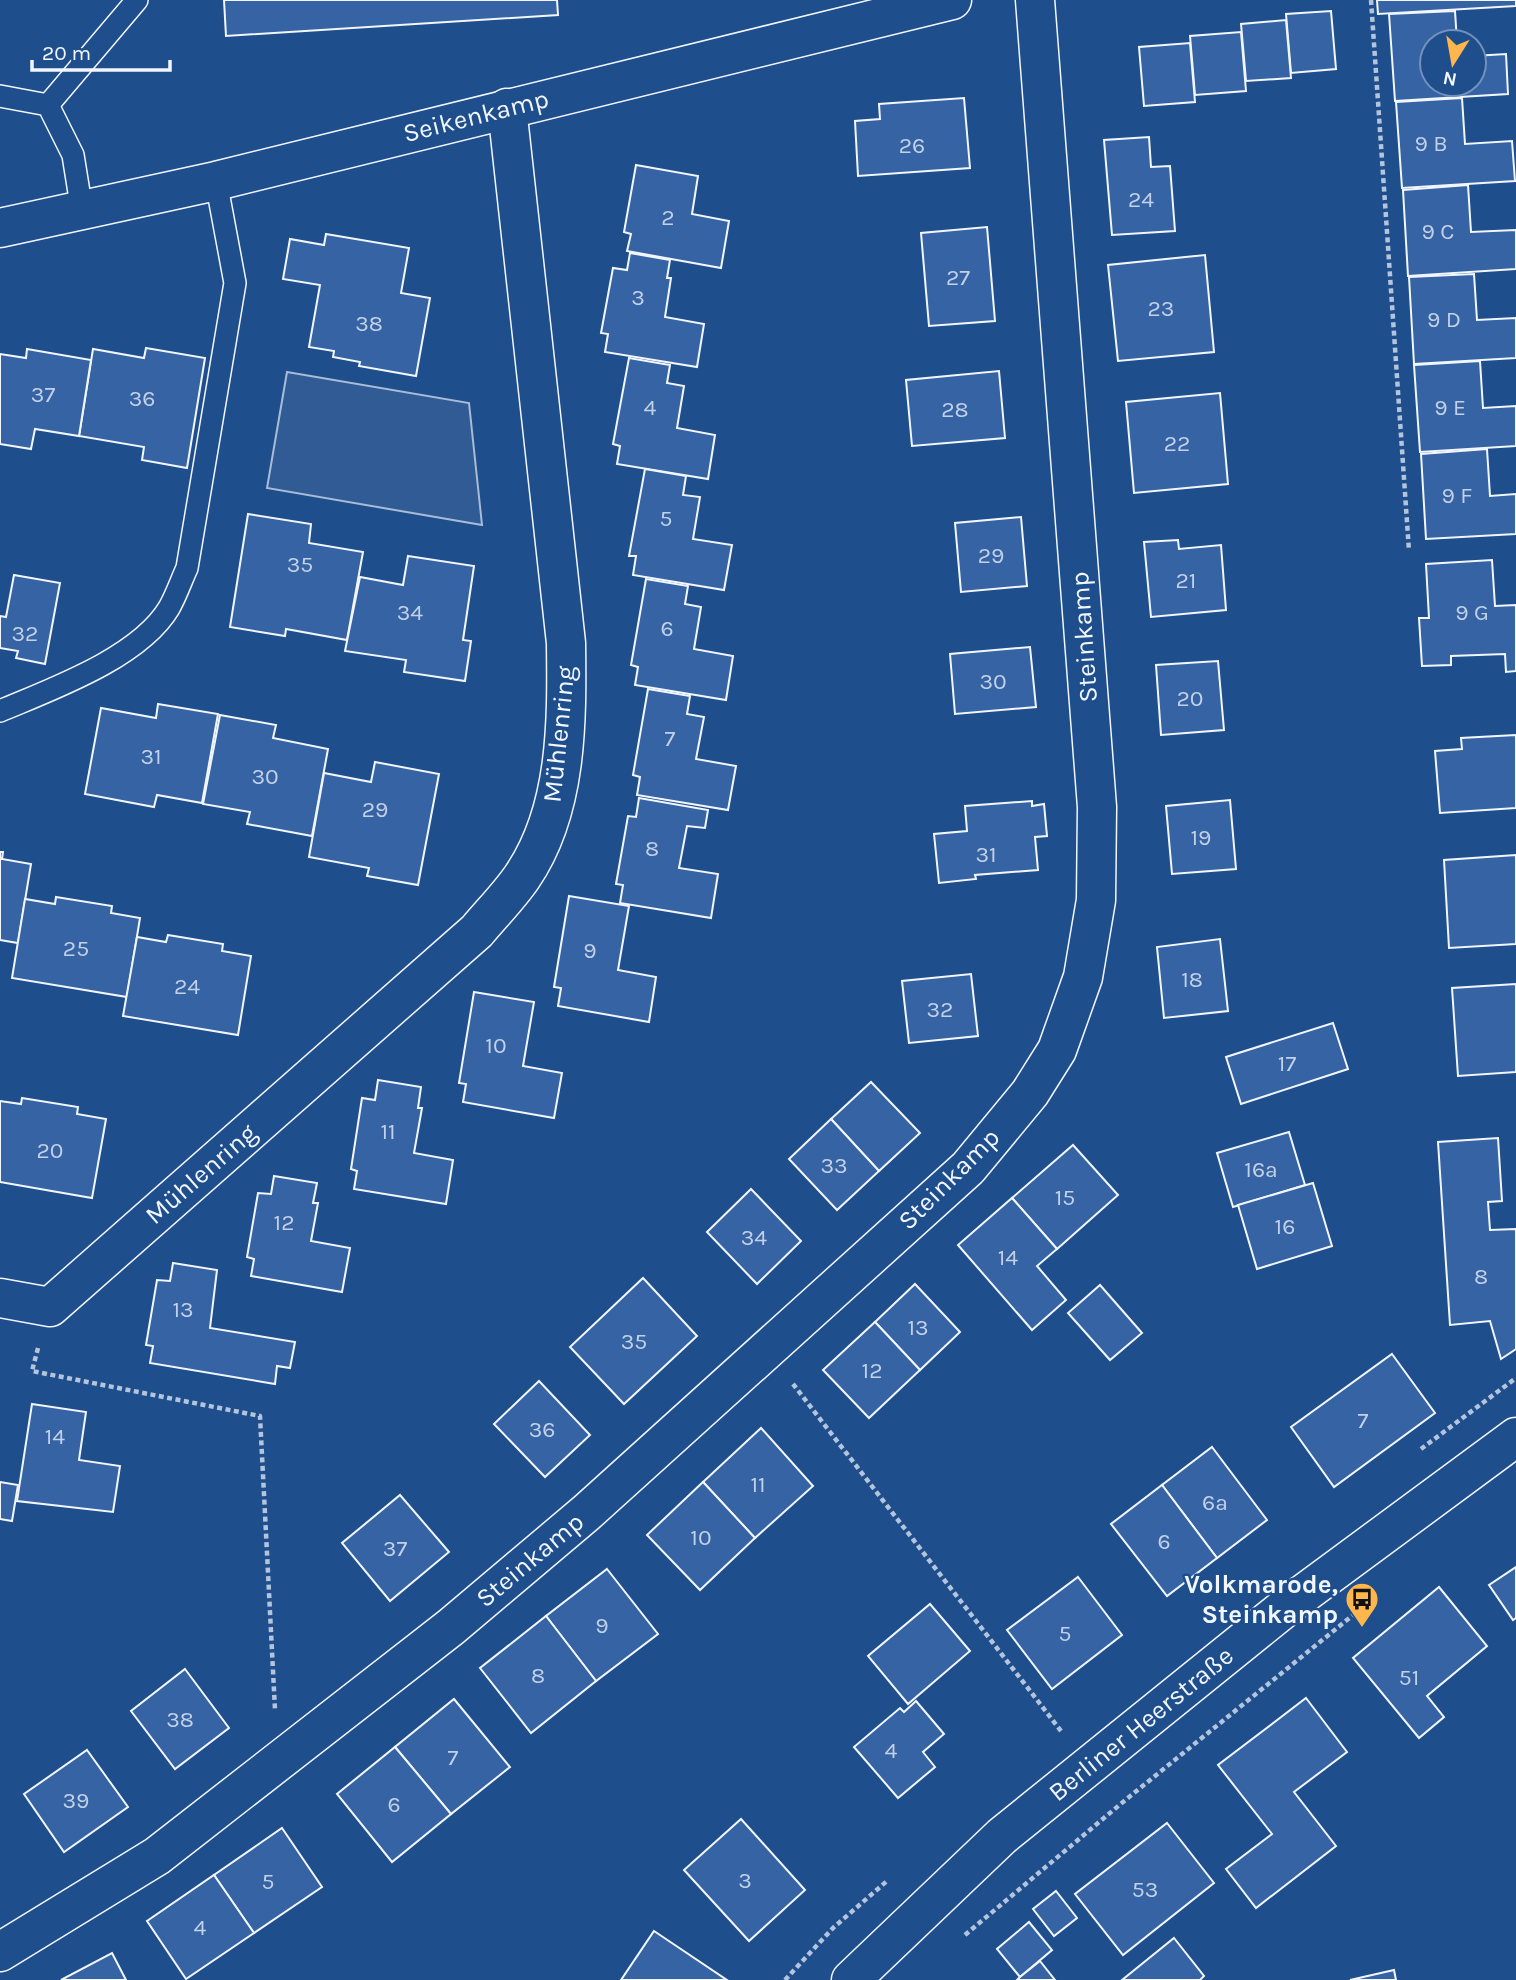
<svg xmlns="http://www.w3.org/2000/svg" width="1516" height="1980" viewBox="0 0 1516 1980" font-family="Karla,sans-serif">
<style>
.parking{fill:#305b95;stroke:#a8bbd7;stroke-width:2}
.building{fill:#3563a3;stroke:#f2f6ff;stroke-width:2}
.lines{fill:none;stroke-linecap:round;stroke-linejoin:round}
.lane-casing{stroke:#f2f6ff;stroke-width:24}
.street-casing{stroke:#f2f6ff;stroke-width:41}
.primary-casing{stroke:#f2f6ff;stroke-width:41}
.path{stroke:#b3c4dc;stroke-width:4.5;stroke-dasharray:5 3.5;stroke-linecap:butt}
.lane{stroke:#1f4e8c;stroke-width:21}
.street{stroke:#1f4e8c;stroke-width:38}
.primary{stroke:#1f4e8c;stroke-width:38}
.labels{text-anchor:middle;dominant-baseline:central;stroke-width:5;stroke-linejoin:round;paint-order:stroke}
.number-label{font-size:23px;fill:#c3d1e8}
.street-label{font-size:26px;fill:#f2f6ff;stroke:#1f4e8c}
.poi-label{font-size:26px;font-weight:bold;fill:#f2f6ff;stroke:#1f4e8c;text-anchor:end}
</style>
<rect width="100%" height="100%" fill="#1f4e8c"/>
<path class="parking" d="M287,372L469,403L482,525L267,488Z"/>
<g class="building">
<path d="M224,0H557L558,15L226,36Z"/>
<path d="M1377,0H1516V6L1378,14Z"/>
<path d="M1331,11L1336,69L1291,73L1286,14Z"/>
<path d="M1455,11L1457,42H1432V84H1474V56L1506,54L1508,94L1395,101L1389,14Z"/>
<path d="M1286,20L1291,78L1246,81L1241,24Z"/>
<path d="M1241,32L1246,91L1195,95L1190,36Z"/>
<path d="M1190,43L1195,102L1144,106L1139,47Z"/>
<path d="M964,98L970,168L858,176L855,121L880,119L879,104Z"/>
<path d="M1462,98L1465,144L1512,141L1515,181L1402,188L1396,102Z"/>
<path d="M1149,137L1151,167L1170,166L1175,231L1112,235L1104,140Z"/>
<path d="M636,165L698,176L692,214L729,221L721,268L627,251L631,234L624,232Z"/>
<path d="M1468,185L1471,232L1516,230V269L1408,276L1403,190Z"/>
<path d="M987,227L995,321L929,326L921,233Z"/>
<path d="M326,234L409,248L401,293L430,298L416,376L359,366L360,362L333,357L334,351L309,347L320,285L283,279L290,239L324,245Z"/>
<path d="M630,253L670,260L667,278H671L665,317L704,324L697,367L605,352L608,334L601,333L613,268L627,270Z"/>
<path d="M1205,255L1214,352L1118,361L1108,265Z"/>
<path d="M1474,274L1477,320L1516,318V358L1414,364L1409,277Z"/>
<path d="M146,348L205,358L187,468L142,460L144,447L79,436L93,349L144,358Z"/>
<path d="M27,349L91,360L79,436L35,429L31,449L0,444V354L26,358Z"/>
<path d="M629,358L670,365L667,383L684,386L677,428L715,435L708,479L617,464L620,446L613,444Z"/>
<path d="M1480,361L1483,408L1516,406V446L1420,452L1414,365Z"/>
<path d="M999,371L1005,438L912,446L906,380Z"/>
<path d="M1220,393L1228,484L1134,493L1126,402Z"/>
<path d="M1487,449L1490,496L1516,494V534L1426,539L1421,454Z"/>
<path d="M645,469L686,476L683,495L700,497L693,539L732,545L724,590L633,575L636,556H629Z"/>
<path d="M248,514L311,524L309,543L363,552L347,640L286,629L285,636L230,627Z"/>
<path d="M1021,517L1027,586L961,592L955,523Z"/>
<path d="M1178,540L1179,549L1221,545L1226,610L1151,617L1144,542Z"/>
<path d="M408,556L474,566L463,640L471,641L465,681L404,672L406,660L345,651L360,577L403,585Z"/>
<path d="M1492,560L1495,606L1516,605V671L1506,672L1505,654L1451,656V665L1422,666L1419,618H1429L1426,564Z"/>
<path d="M14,575L60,583L45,664L16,658L18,651L0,648V616L6,617Z"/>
<path d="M646,579L688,586L685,604L701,607L694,649L733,656L726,700L635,685L638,667L631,665Z"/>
<path d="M1030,647L1036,707L955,714L950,654Z"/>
<path d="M1218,661L1224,730L1161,735L1156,665Z"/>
<path d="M648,689L690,696L687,714L704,717L696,759L736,766L728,810L637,795L640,777L633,775Z"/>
<path d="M158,704L218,714L202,803L157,795L154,807L85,794L101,708L156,718Z"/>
<path d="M220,715L276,725L273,738L328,749L312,836L247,824L250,812L203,804Z"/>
<path d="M1516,735V808L1440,813L1435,751L1462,749L1461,738Z"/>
<path d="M375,762L439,774L418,885L367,876L369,868L309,857L324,773L371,782Z"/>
<path d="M639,798L708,810L705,828L687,826L679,868L718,874L711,918L620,903L623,885L616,884L628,816L636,817Z"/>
<path d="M1230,800L1236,869L1172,874L1166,806Z"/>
<path d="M1032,801V806L1044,804L1047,836L1035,837L1038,870L975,875L976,879L939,883L934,834L967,831L965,806Z"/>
<path d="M0,852H3L2,859L31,864L18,943L0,940Z"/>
<path d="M1516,855V944L1449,948L1444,860Z"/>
<path d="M569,896L629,906L618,970L656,977L649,1022L558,1006L561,988L554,987Z"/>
<path d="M56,897L112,906L111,913L140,918L127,997L12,978L25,899L55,904Z"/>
<path d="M168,935L223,944L222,951L251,956L238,1035L123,1016L137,937L166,942Z"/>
<path d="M1220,939L1228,1011L1164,1018L1157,947Z"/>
<path d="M971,974L978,1036L909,1043L902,981Z"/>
<path d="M1516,984V1072L1458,1076L1452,988Z"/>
<path d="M474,992L534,1002L523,1066L562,1073L554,1118L463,1102L466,1084L459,1083Z"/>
<path d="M1333,1023L1348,1069L1241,1104L1226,1057Z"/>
<path d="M378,1080L421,1087L418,1108H422L414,1153L453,1160L446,1204L354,1189L357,1171L351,1169L362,1098L375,1100Z"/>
<path d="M871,1082L920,1133L879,1171L831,1119Z"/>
<path d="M22,1098L78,1107L77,1114L106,1119L92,1198L0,1182V1101L21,1104Z"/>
<path d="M831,1119L879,1171L837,1210L789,1159Z"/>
<path d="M1289,1132L1305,1185L1233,1207L1217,1153Z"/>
<path d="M1498,1138L1502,1201L1488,1202L1490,1230L1516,1229V1349L1501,1359L1490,1321L1450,1325L1438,1142Z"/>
<path d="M1073,1145L1118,1195L1057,1249L1012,1198Z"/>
<path d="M274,1176L317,1183L313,1203H318L311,1241L350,1248L342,1292L251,1276L254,1259L247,1257L258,1193L271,1194Z"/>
<path d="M1313,1183L1332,1246L1257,1269L1238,1205Z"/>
<path d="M751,1189L801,1241L757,1284L707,1232Z"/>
<path d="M1012,1198L1057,1249L1037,1266L1066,1300L1032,1330L958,1245Z"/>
<path d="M173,1263L217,1270L210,1328L295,1342L290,1368L277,1366L275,1384L150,1363L153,1346L146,1345L157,1280L170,1281Z"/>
<path d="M643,1278L697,1336L624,1404L570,1347Z"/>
<path d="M915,1284L960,1332L920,1370L875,1322Z"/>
<path d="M1100,1285L1142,1333L1110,1360L1068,1313Z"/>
<path d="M875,1322L920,1370L869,1418L823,1370Z"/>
<path d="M1392,1354L1435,1413L1334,1487L1291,1427Z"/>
<path d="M539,1381L590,1435L545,1477L494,1424Z"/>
<path d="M32,1404L86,1412L79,1460L120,1466L113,1512L17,1501Z"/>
<path d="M761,1428L813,1486L755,1538L703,1482Z"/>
<path d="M1212,1447L1267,1520L1217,1558L1162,1485Z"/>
<path d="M0,1482L18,1485L12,1521L0,1519Z"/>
<path d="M703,1482L755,1538L700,1590L647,1535Z"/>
<path d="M1162,1485L1217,1558L1167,1596L1111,1524Z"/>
<path d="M400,1495L449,1552L390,1601L342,1543Z"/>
<path d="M1516,1567V1618L1513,1620L1489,1585Z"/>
<path d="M607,1569L658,1634L596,1681L546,1616Z"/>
<path d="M1078,1577L1122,1635L1052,1689L1007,1630Z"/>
<path d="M1439,1587L1487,1646L1427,1696L1444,1717L1419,1738L1353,1658Z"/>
<path d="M930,1604L970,1651L908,1704L868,1656Z"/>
<path d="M546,1616L596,1681L531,1733L480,1668Z"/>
<path d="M185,1669L229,1728L175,1769L131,1711Z"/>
<path d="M1306,1698L1347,1752L1294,1792L1336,1846L1256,1908L1226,1869L1272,1834L1218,1765Z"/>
<path d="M454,1699L510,1767L451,1814L395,1747Z"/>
<path d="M916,1701L944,1734L923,1752L935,1767L898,1798L854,1747L900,1708L904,1712Z"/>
<path d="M395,1747L451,1814L392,1862L337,1794Z"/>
<path d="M87,1750L128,1807L64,1852L24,1794Z"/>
<path d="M741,1819L805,1890L749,1941L684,1870Z"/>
<path d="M1167,1823L1214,1883L1123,1955L1075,1894Z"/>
<path d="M282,1828L322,1887L254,1933L214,1875Z"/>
<path d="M214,1875L254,1933L186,1979L147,1921Z"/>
<path d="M1056,1891L1077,1918L1054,1936L1033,1909Z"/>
<path d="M1029,1922L1052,1950L1020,1977L997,1949Z"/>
<path d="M654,1931L727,1980H621Z"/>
<path d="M1174,1938L1204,1976L1200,1980H1122Z"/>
<path d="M112,1953L126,1980H61Z"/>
<path d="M1040,1961L1055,1980H1017L1020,1977Z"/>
<path d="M1394,1970L1396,1980H1350Z"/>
</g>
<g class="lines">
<defs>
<g id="lane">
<path d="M0,96L48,105L73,155L82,211"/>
<path d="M48,105L137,0"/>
<path d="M0,711C52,689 139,658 169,608C176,596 181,581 187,568L235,283L216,181"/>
</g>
<g id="street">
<path d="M0,228L216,181L952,0"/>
<path d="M0,1298L50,1307L477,931C492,913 509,896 522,877C568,810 567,721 566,643L507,108"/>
<path d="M0,1952L157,1856L451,1627L586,1513L968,1168L1030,1093L1057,1050L1083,977L1096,900L1097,807L1035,0"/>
</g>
<path id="primary" d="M851,1980L1002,1836L1287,1606L1516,1437"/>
</defs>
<use href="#lane" class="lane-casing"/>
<use href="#street" class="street-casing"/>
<use href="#primary" class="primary-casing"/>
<g class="path">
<path d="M1371,0L1409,551"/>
<path d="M38,1348L32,1371L260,1416L275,1710"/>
<path d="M793,1384L1061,1731"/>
<path d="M1421,1449L1516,1378"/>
<path d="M965,1935L1123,1802L1358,1611"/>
<path d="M785,1980L833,1928L887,1881"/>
</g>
<use href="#lane" class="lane"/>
<use href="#street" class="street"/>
<use href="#primary" class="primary"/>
</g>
<defs>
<symbol id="bus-pin" viewBox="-11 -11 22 30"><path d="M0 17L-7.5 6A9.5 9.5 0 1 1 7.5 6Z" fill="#ffb74d" stroke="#1f4e8c"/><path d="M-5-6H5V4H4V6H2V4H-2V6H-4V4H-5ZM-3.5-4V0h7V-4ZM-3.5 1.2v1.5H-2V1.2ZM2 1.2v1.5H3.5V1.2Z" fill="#111"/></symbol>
</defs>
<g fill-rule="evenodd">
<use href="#bus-pin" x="1343" y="1580" width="38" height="52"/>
</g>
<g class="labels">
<g class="number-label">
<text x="1431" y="143">9 B</text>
<text x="912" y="145">26</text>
<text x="1141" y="199">24</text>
<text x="668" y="217">2</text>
<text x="1438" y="231">9 C</text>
<text x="958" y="277">27</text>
<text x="638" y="297">3</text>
<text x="1161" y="308">23</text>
<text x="1444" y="319">9 D</text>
<text x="369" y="323">38</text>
<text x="43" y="394">37</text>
<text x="142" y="398">36</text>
<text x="650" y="407">4</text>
<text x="1450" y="407">9 E</text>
<text x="955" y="409">28</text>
<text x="1177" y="443">22</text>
<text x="1457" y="495">9 F</text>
<text x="666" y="518">5</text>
<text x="991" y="555">29</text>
<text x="300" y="564">35</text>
<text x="1186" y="580">21</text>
<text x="410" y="612">34</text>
<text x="1472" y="612">9 G</text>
<text x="667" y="628">6</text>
<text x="25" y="633">32</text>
<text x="993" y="681">30</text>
<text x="1190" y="698">20</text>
<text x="670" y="738">7</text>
<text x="151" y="756">31</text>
<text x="265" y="776">30</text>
<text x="375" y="809">29</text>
<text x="1201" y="837">19</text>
<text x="652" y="848">8</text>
<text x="986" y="854">31</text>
<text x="76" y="948">25</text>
<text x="590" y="950">9</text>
<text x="1192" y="979">18</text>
<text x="187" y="986">24</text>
<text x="940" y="1009">32</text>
<text x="496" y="1045">10</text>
<text x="1287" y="1063">17</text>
<text x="388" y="1131">11</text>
<text x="50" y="1150">20</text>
<text x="834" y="1165">33</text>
<text x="1261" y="1169">16a</text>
<text x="1065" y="1197">15</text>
<text x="284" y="1222">12</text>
<text x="1285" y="1226">16</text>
<text x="754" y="1237">34</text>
<text x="1008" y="1257">14</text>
<text x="1481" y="1276">8</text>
<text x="183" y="1309">13</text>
<text x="918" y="1327">13</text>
<text x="634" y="1341">35</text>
<text x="872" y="1370">12</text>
<text x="1363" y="1420">7</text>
<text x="542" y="1429">36</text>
<text x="55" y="1436">14</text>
<text x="758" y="1484">11</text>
<text x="1215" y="1502">6a</text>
<text x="701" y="1537">10</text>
<text x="1164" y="1541">6</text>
<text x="395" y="1548">37</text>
<text x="602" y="1625">9</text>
<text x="1065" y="1633">5</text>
<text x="538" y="1675">8</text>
<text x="1409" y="1677">51</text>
<text x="180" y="1719">38</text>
<text x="891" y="1750">4</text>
<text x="453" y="1757">7</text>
<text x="76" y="1800">39</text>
<text x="394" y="1804">6</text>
<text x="745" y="1880">3</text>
<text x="268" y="1881">5</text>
<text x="1145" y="1889">53</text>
<text x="200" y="1927">4</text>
</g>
<g class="street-label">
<text transform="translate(476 116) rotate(-14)">Seikenkamp</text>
<text transform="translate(1084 637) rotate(-94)">Steinkamp</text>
<text transform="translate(559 734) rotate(-84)">Mühlenring</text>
<text transform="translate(201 1174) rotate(-41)">Mühlenring</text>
<text transform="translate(949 1179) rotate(-45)">Steinkamp</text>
<text transform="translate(530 1560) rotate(-40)">Steinkamp</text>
<text transform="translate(1141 1724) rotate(-39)">Berliner Heerstraße</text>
</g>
<g class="poi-label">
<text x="1338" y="1584">Volkmarode,<tspan x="1338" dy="30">Steinkamp</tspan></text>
</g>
</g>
<g transform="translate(1453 63) rotate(191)"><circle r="33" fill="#1f4e8c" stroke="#7391ba" stroke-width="2"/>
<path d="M0-5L12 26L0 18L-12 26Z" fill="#ffb74d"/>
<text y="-10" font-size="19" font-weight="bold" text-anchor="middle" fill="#f2f6ff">N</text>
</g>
<path d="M32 60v10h138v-10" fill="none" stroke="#f2f6ff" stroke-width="3.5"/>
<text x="42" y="60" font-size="21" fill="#f2f6ff" stroke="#1f4e8c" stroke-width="5" paint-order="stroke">20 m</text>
</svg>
